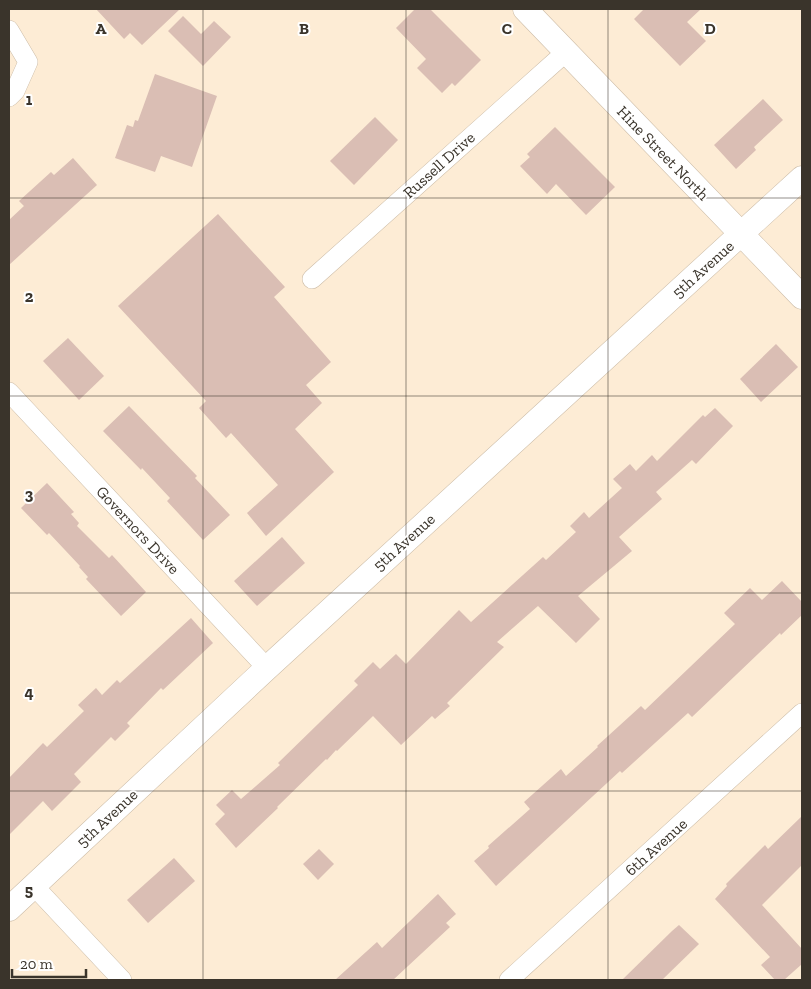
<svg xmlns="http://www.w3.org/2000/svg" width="811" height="989" viewBox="0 0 811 989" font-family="'Zilla Slab',serif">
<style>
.building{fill:#dabeb4}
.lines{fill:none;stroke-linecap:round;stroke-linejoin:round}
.minor-casing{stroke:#ccbca7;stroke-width:20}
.tertiary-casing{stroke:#ccbca7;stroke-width:25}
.minor{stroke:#fff;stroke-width:19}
.tertiary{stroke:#fff;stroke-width:24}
.grid{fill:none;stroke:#3a342b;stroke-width:1;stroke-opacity:0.55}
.labels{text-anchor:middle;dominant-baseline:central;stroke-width:4;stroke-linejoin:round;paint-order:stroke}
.street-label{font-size:16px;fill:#3a342b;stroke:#fff}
.grid-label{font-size:16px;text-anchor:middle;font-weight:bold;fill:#3a342b;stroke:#fff;stroke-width:4;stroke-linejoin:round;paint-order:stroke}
</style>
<rect width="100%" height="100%" fill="#fdecd5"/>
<g class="building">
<path d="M96,9H180L142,45L130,33L124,39Z"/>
<path d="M415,9H430L481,60L455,86L452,83L442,93L417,68L426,59L396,28Z"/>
<path d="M644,9H701L687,22L706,41L680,66L634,19Z"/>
<path d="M183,16L201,34L214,21L231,37L203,66L168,31Z"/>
<path d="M155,74L217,96L192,167L161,156L155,172L115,158L127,125L133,127L135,120L138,121Z"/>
<path d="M763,99L783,120L754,147L756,150L736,169L714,145Z"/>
<path d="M375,117L398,140L354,185L330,161Z"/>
<path d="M555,127L615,187L586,215L556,184L547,194L520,166L530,157L527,154Z"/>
<path d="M73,158L97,185L9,265V220L24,206L19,201L51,172L54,175Z"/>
<path d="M218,214L285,287L274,297L331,362L306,385L322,403L295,429L334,472L266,536L247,513L278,485L231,433L226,438L199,408L206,401L118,306Z"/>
<path d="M68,338L104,376L79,400L43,361Z"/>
<path d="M776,344L798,367L761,402L740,379Z"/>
<path d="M129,406L197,476L195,478L230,515L203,540L167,501L170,498L142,468L141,470L103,431Z"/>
<path d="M715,408L733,426L696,464L692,460L656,492L662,499L619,537L632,551L578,596L600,619L576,643L538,606L497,642L504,647L447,703L450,706L435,719L432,716L401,745L373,716L337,751L336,750L327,760L326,759L277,807L278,808L236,848L215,824L225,814L216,805L232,790L241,799L280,765L278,763L358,685L354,681L373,662L380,669L396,654L406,664L459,610L471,622L543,557L546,560L576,532L570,526L584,512L589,518L622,488L613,479L630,464L636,471L652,455L657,461L703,415L705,417Z"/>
<path d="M47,483L74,512L71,514L79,523L77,526L109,558L112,555L146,592L121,616L86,579L88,577L79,567L80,566L49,533L47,535L21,508Z"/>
<path d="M282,537L305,563L257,606L234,581Z"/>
<path d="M782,581L802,602V615L781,635L780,633L692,717L688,713L622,773L620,771L496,886L474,861L489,848L488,846L530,809L524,802L561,769L566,776L598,747L597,746L641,706L645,710L735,624L724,613L750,588L762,600Z"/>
<path d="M191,618L213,643L163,690L161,688L127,723L130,726L115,741L111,737L74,774L81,782L52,811L43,801L9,835V778L43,743L47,747L84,711L78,705L96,688L102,695L117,680L120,683Z"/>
<path d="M802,816V865L762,905L802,949V964L784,980H775L761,965L770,957L715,899L727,886L726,884L765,845L768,849Z"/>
<path d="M319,849L334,864L318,880L303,864Z"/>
<path d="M174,858L195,881L148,923L127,900Z"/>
<path d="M438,894L456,914L446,923L450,927L393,980H335L377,942L382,948Z"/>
<path d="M679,925L699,944L662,980H622L672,931Z"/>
</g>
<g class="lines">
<defs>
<g id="minor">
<path d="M9,30L28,62L15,91L9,97"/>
<path d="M312,279L566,52"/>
<path d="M9,392L267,668"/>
<path d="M34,886L122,980"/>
<path d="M509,980L802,713"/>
</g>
<g id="tertiary">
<path d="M525,9L802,297"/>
<path d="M9,909L267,668L802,178"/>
</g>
</defs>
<use href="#minor" class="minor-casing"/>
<use href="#tertiary" class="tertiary-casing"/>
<use href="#minor" class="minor"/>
<use href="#tertiary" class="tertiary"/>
</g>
<path class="grid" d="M203,9V980M406,9V980M608,9V980M9,198H802M9,396H802M9,593H802M9,791H802"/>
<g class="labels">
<g class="street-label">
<text transform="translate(663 153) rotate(46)">Hine Street North</text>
<text transform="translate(439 165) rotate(-42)">Russell Drive</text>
<text transform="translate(703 269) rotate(-42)">5th Avenue</text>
<text transform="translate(138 530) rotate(47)">Governors Drive</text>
<text transform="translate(404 542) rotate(-42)">5th Avenue</text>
<text transform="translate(107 818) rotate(-43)">5th Avenue</text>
<text transform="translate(656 847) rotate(-42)">6th Avenue</text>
</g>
</g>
<g class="grid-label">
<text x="101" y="34">A</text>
<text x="304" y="34">B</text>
<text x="507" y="34">C</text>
<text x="710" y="34">D</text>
<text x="29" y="105">1</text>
<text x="29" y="302">2</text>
<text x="29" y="500">3</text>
<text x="29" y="698">4</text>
<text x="29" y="896">5</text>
</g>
<rect width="811" height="989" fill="none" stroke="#3a342b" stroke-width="20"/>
<path d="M12 969v8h74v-8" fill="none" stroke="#3a342b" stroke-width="2.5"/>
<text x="20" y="969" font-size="15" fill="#3a342b" stroke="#ffffff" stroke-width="4" paint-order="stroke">20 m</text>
</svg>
